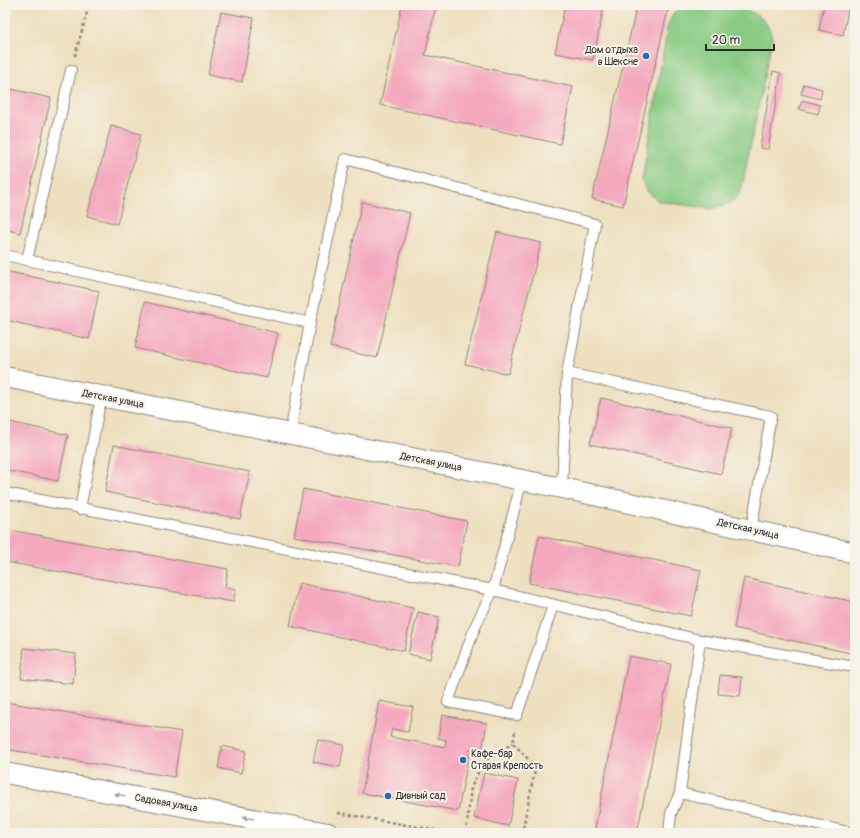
<svg xmlns="http://www.w3.org/2000/svg" width="860" height="838" viewBox="0 0 860 838" font-family="Pangolin,sans-serif">
<style>
.green{fill:#89cb84;stroke:#5a7b58}
.building{fill:#f4a9bf}
.lines{fill:none;stroke-linecap:round;stroke-linejoin:round}
.service-casing{stroke:#8c8575;stroke-width:12}
.minor-casing{stroke:#8c8575;stroke-width:22}
.path{stroke:#8c8575;stroke-width:2.5;stroke-dasharray:3 3;stroke-linecap:butt}
.service{stroke:#fff;stroke-width:10}
.minor{stroke:#fff;stroke-width:20}
.oneway{fill:#a0a0a0}
.poi-dot{fill:#1f6fb2;stroke:#f7f3e8;stroke-width:1.5}
.labels{text-anchor:middle;dominant-baseline:central;stroke-width:4;stroke-linejoin:round;paint-order:stroke}
.poi-label{font-size:10px;fill:#2b2b2b;stroke:#f7f3e8;text-anchor:start}
.street-label{font-size:10px;fill:#2b2b2b;stroke:#f7f3e8}
</style>
<rect width="100%" height="100%" fill="#f7f3e8"/>
<filter id="ink" filterUnits="userSpaceOnUse"><feTurbulence type="fractalNoise" baseFrequency=".025" numOctaves="2"/><feDisplacementMap in="SourceGraphic" scale="8" xChannelSelector="R" yChannelSelector="G"/><feConvolveMatrix kernelMatrix="1 2 1 2 8 2 1 2 1" color-interpolation-filters="sRGB"/></filter>
<filter id="wash" filterUnits="userSpaceOnUse"><feTurbulence type="fractalNoise" baseFrequency=".012" numOctaves="4" result="noise"/><feDisplacementMap in="SourceGraphic" scale="16" xChannelSelector="R" yChannelSelector="G"/><feGaussianBlur stdDeviation="0.9" result="paint"/><feColorMatrix in="noise" values="0 0 0 0 0 0 0 0 0 0 0 0 0 0 0 0 0 1.4 0 .05"/><feComposite in="paint" operator="in"/></filter>
<g filter="url(#wash)">
<rect width="100%" height="100%" fill="#eedfbf"/>
<path class="green" d="M683,5C715,5 766,0 772,39L742,187L738,196L730,203L711,209L658,201L645,189L642,180L668,24L673,14Z"/>
<g id="blocks">
<g class="building">
<path d="M247,5H258L257,8Z"/>
<path d="M402,5H436L425,55L573,87L560,144L380,105Z"/>
<path d="M565,5H604L593,60L555,53Z"/>
<path d="M637,5H669L623,206L592,199Z"/>
<path d="M824,5H849L843,35L819,30Z"/>
<path d="M221,12L254,18L242,82L208,75Z"/>
<path d="M773,71L781,73L768,149L760,148Z"/>
<path d="M804,84L822,89L820,99L801,94Z"/>
<path d="M6,88L51,98L20,233L5,229Z"/>
<path d="M802,100L820,105L818,114L799,109Z"/>
<path d="M111,126L141,134L117,224L87,216Z"/>
<path d="M362,202L410,213L377,358L330,347Z"/>
<path d="M497,232L541,243L508,374L465,364Z"/>
<path d="M5,271L99,291L89,339L5,320Z"/>
<path d="M145,302L278,333L267,378L135,348Z"/>
<path d="M601,398L732,428L721,474L590,444Z"/>
<path d="M5,421L68,435L58,481L5,470Z"/>
<path d="M114,445L250,472L240,519L105,492Z"/>
<path d="M303,489L467,521L458,567L294,536Z"/>
<path d="M9,530L228,569L225,587L236,589L233,602L5,562Z"/>
<path d="M539,536L701,570L691,616L529,583Z"/>
<path d="M744,578L855,602V654L734,628Z"/>
<path d="M299,583L413,608L404,651L290,626Z"/>
<path d="M418,612L439,617L430,659L408,654Z"/>
<path d="M24,648L76,654L73,684L21,678Z"/>
<path d="M629,656L671,664L637,833H594Z"/>
<path d="M720,675L742,677L740,696L718,694Z"/>
<path d="M379,701L413,707L408,732L392,729L390,737L445,747L446,740L438,738L442,715L487,723L482,751L470,749L458,811L362,793Z"/>
<path d="M5,702L182,732L174,777L5,749Z"/>
<path d="M318,740L344,745L340,767L313,762Z"/>
<path d="M222,746L246,751L241,773L218,768Z"/>
<path d="M484,773L518,780L508,826L474,818Z"/>
</g>
</g>
</g>
<g filter="url(#ink)">
<use href="#blocks" fill-opacity="0" stroke="#8c8575" stroke-width="1"/>
<g class="lines">
<defs>
<g id="service">
<path d="M5,255L310,323L290,434"/>
<path d="M27,260L71,70"/>
<path d="M310,323L345,159L595,224L567,373L562,488"/>
<path d="M567,373L771,416L751,530"/>
<path d="M522,480L493,590L475,627L448,702L517,715L553,605"/>
<path d="M5,493L493,590L700,640L855,667"/>
<path d="M80,509L101,397"/>
<path d="M680,793L852,833"/>
<path d="M669,833L671,813L680,793L700,640"/>
</g>
<g id="minor">
<path d="M5,377L562,488L855,553"/>
<path d="M5,773L328,833"/>
</g>
</defs>
<use href="#service" class="service-casing"/>
<use href="#minor" class="minor-casing"/>
<g class="path">
<path d="M75,56L89,5"/>
<path d="M515,732L513,743L529,760L535,770L522,833"/>
<path d="M338,813L452,833"/>
<path d="M466,833L471,788L483,762L513,743"/>
</g>
<use href="#service" class="service"/>
<use href="#minor" class="minor"/>
</g>
<defs><path id="oneway-solid" d="M-6-.8H1V-3.2L6.5 0L1 3.2V.8H-6Z"/></defs>
<g class="oneway">
<use href="#oneway-solid" transform="translate(120 795) rotate(-170)"/>
<use href="#oneway-solid" transform="translate(248 818) rotate(-170)"/>
</g>
</g>
<g class="poi-dot">
<circle cx="646" cy="56" r="4"/>
<circle cx="463" cy="760" r="4"/>
<circle cx="388" cy="796" r="4"/>
</g>
<g class="labels">
<g class="poi-label">
<text x="638" y="50" text-anchor="end">Дом отдыха<tspan x="638" dy="12">в Шекснe</tspan></text>
<text x="471" y="754">Кафе-бар<tspan x="471" dy="12">Старая Крепость</tspan></text>
<text x="396" y="796">Дивный сад</text>
</g>
<g class="street-label">
<text transform="translate(113 399) rotate(11)">Детская улица</text>
<text transform="translate(431 462) rotate(11)">Детская улица</text>
<text transform="translate(748 529) rotate(13)">Детская улица</text>
<text transform="translate(166 803) rotate(10)">Садовая улица</text>
</g>
</g>
<rect width="860" height="838" fill="none" stroke="#f7f3e8" stroke-width="20"/>
<path d="M706 44v6h68v-6" fill="none" stroke="#2b2b2b" stroke-width="2"/>
<text x="712" y="44" font-size="12" fill="#2b2b2b" stroke="#f7f3e8" stroke-width="3" paint-order="stroke">20 m</text>
</svg>
